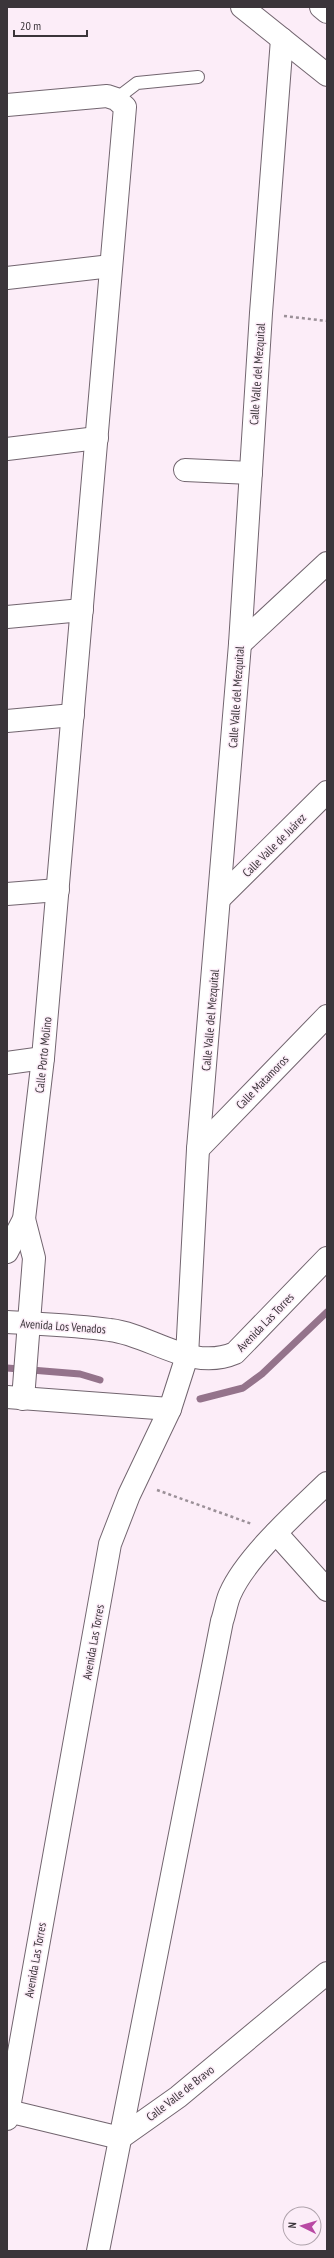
<svg xmlns="http://www.w3.org/2000/svg" width="334" height="2258" viewBox="0 0 334 2258" font-family="'PT Sans Narrow',sans-serif">
<style>
.lines{fill:none;stroke-linecap:round;stroke-linejoin:round}
.stream{stroke:#94738b;stroke-width:7}
.lane-casing{stroke:#72656f;stroke-width:14}
.street-casing{stroke:#72656f;stroke-width:24}
.secondary-casing{stroke:#72656f;stroke-width:24}
.path{stroke:#9b9098;stroke-width:2.5;stroke-dasharray:3 3;stroke-linecap:butt}
.lane{stroke:#fff;stroke-width:12}
.street{stroke:#fff;stroke-width:22}
.secondary{stroke:#fff;stroke-width:22}
.labels{text-anchor:middle;dominant-baseline:central;stroke-width:3;stroke-linejoin:round;paint-order:stroke}
.street-label{font-size:12px;fill:#3b353a;stroke:#fcedf8}
</style>
<rect width="100%" height="100%" fill="#fcedf8"/>
<g class="lines">
<g class="stream">
<path d="M7,1368L80,1374L100,1380"/>
<path d="M200,1399L243,1388L262,1374L327,1312"/>
</g>
<defs>
<path id="lane" d="M116,99L137,83L198,77"/>
<g id="street">
<path d="M7,105L107,96L116,99L125,107L43,1058L24,1219L7,1252"/>
<path d="M7,278L111,266"/>
<path d="M7,449L97,438"/>
<path d="M185,470L251,473"/>
<path d="M7,617L82,610"/>
<path d="M240,644L327,563"/>
<path d="M7,721L73,715"/>
<path d="M7,894L58,890"/>
<path d="M220,898L327,792"/>
<path d="M7,1063L43,1058"/>
<path d="M198,1149L327,1016"/>
<path d="M23,1399L34,1258L24,1219"/>
<path d="M276,1533L327,1590"/>
<path d="M8,2111L120,2138L178,2097L327,1973"/>
<path d="M98,2251L222,1621C225,1613 226,1603 230,1594C246,1557 297,1512 327,1483"/>
</g>
<g id="secondary">
<path d="M242,7L327,75"/>
<path d="M321,7L327,12"/>
<path d="M7,1322C41,1324 76,1325 110,1330C152,1335 191,1372 235,1353L327,1258"/>
<path d="M7,1397L170,1409"/>
<path d="M7,2119L110,1544L129,1495L170,1409L187,1356L198,1149L240,644L261,313L282,39"/>
</g>
</defs>
<use href="#lane" class="lane-casing"/>
<use href="#street" class="street-casing"/>
<use href="#secondary" class="secondary-casing"/>
<g class="path">
<path d="M284,316L327,321"/>
<path d="M157,1490L252,1524"/>
</g>
<use href="#lane" class="lane"/>
<use href="#street" class="street"/>
<use href="#secondary" class="secondary"/>
</g>
<g class="labels">
<g class="street-label">
<text transform="translate(257 374) rotate(-86)">Calle Valle del Mezquital</text>
<text transform="translate(236 697) rotate(-86)">Calle Valle del Mezquital</text>
<text transform="translate(274 845) rotate(-45)">Calle Valle de Juárez</text>
<text transform="translate(210 1020) rotate(-85)">Calle Valle del Mezquital</text>
<text transform="translate(43 1055) rotate(-84)">Calle Porto Molino</text>
<text transform="translate(262 1082) rotate(-46)">Calle Matamoros</text>
<text transform="translate(265 1322) rotate(-46)">Avenida Las Torres</text>
<text transform="translate(63 1326) rotate(4)">Avenida Los Venados</text>
<text transform="translate(93 1642) rotate(-80)">Avenida Las Torres</text>
<text transform="translate(35 1960) rotate(-80)">Avenida Las Torres</text>
<text transform="translate(180 2093) rotate(-38)">Calle Valle de Bravo</text>
</g>
</g>
<rect width="334" height="2258" fill="none" stroke="#3b353a" stroke-width="16"/>
<g transform="translate(302 2226) rotate(275)"><circle r="19" fill="#fcedf8" stroke="#afa3ac"/>
<path d="M0-3L7 15L0 10L-7 15Z" fill="#b948a4"/>
<text y="-6" font-size="11" font-weight="bold" text-anchor="middle" fill="#3b353a">N</text>
</g>
<path d="M14 30v6h73v-6" fill="none" stroke="#3b353a" stroke-width="2"/>
<text x="20" y="30" font-size="12" fill="#3b353a" stroke="#fcedf8" stroke-width="3" paint-order="stroke">20 m</text>
</svg>
